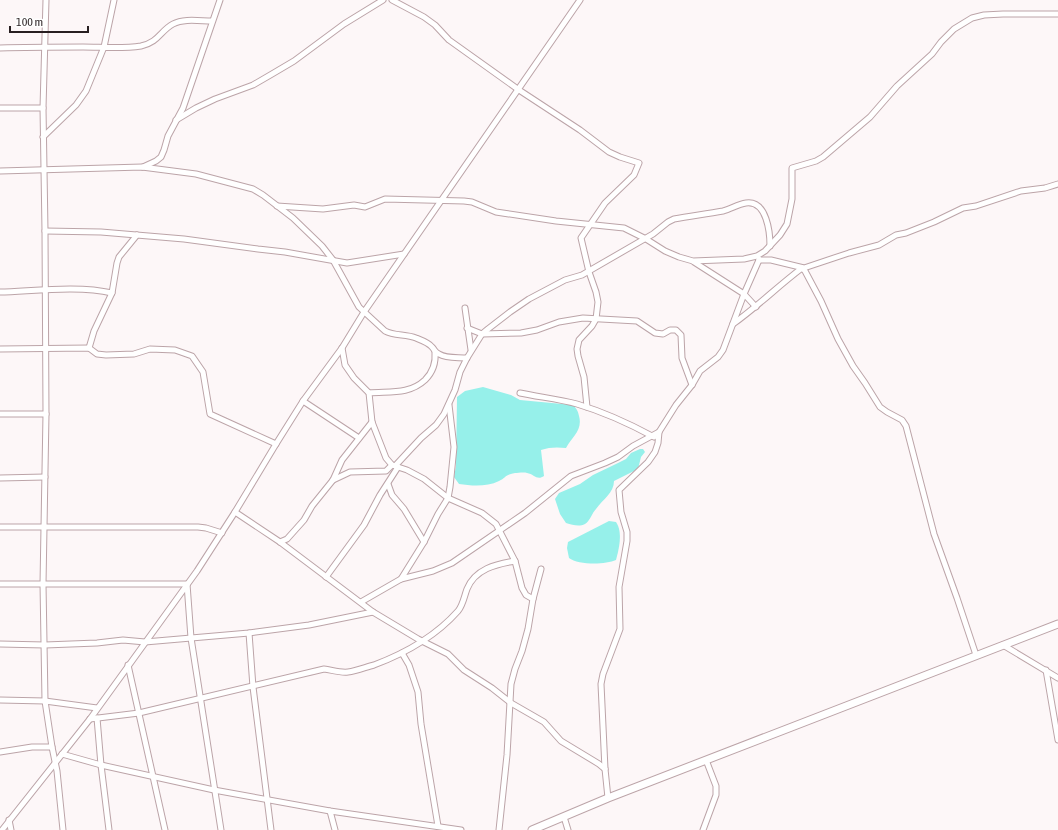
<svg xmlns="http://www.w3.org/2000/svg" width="1058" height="830" viewBox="0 0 1058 830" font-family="'Asap Condensed',sans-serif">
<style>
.water{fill:#96f0ea}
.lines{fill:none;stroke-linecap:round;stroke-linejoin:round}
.street-casing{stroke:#bca4a8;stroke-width:7}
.secondary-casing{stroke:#bca4a8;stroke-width:9}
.street{stroke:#fff;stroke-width:5}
.secondary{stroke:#fff;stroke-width:7}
</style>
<rect width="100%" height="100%" fill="#fdf7f8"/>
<g class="water">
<path d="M483,387L511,395L520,400L573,405C577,409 578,411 579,416C583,430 572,437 566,448C558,447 549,447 541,450L544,476C537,481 534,474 527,473C524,472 518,473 515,473C504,475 506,478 499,481C487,487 472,486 459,484L454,477L456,466L457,397L465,391Z"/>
<path d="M640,449H643L645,452L641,457L638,469L614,481C614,493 603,499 596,509C592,513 590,521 585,524C579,527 573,525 566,523L560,514L555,499L559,493L580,484L593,475L618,463L626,459L631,453Z"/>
<path d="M609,521L616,522C623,532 619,549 616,560C605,565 578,565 569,558L567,548L568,542Z"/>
</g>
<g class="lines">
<defs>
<g id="street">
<path d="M46,0L43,108L45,231L46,414L43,584L45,701L52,747L57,771L63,830"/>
<path d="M392,0L424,17L435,25L449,40L519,90L580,130L609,152L620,157L639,163L634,175L605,203L581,238L589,272L596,292L598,302L596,319L592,326L579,340L577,349L578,356L584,377L587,407"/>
<path d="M0,48C28,47 55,47 83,47C101,47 122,49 141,46C159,42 160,31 173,24C184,18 200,21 212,21"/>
<path d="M0,108H43"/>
<path d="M176,120L196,108L215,99L253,85L272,74L294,61L344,24L383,0"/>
<path d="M43,137L76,105L86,91L104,47L114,0"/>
<path d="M143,167L156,161L161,157L164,150L168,136L183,108L220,0"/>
<path d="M0,171L142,167L196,174L253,189L263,195L293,218L322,246L333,260L359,307L385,331C394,336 406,334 416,338C421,340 429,343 432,347C435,350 435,353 439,354C447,359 458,357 467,358"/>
<path d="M277,206L323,209L354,205L365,207L385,199L464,201L472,202L496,212L556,221L624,228L646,239L665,251L679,257L693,261L744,259L757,256L765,251L780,235L787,224L792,199V168L816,161L823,157L870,117L897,86L932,54L941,42L954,29L972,18L984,15L1003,14H1058"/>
<path d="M45,231L101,232L184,239L258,249L285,252L347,263L404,254"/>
<path d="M759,259V260H771L804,268L849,253L879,245L896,235L906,233L934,222L963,208L976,206L1021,191L1045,188L1058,184"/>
<path d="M694,262L744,294L756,307"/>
<path d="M0,292C34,291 79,285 112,293"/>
<path d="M465,308L471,350"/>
<path d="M733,324C757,307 778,286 802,268L805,271L821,301L838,339L853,366L865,383L880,407L887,412L902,420L906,426L934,534L957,598L976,655"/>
<path d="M467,328L482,334L521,333L537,330L559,322L583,318L637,321L655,333L663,334L670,330H676L681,335L682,358L692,385"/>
<path d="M89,348L94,331L112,293L117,263L119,257L137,235"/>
<path d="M342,348L345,365L354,378L369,393L372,422L386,458L392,465L407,470L424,479L448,498L482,513L496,524L515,561L522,588L526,595L533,599"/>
<path d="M0,349L89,348L97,354L106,355L134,354L150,349L175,350L192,356L203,372L210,414L276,444"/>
<path d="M369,393C389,391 409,395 425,380C433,372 436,363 435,352"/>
<path d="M520,393C539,397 559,399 577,404C604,412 630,424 654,437"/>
<path d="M303,401L359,438"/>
<path d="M0,414H46"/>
<path d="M395,466L421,438L436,425L444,414L455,390L460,372L467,358L482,334L488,329L510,312L529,299L565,280L582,275L653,234L668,222L674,219C690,216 707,214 723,211C731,209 738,204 746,203C767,200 770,233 770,246"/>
<path d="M0,478L45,477"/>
<path d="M333,480L350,472L386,471L392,465"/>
<path d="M388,484L392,495L404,509L424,542"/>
<path d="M235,512L280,542L373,612L418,639L448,654L464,670L492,688L511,703L544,722L561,741L599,764L605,769"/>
<path d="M0,527H198L206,528L222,533"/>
<path d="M280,542L287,539L304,520L312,506L333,480L342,460L372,422"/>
<path d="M326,577L364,525L380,495L398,467"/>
<path d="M401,579L424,542L438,514L448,498L450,487L454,447L449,405"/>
<path d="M0,584H187L191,638L221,830"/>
<path d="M361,602L401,579L433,571L452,563L525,513L571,476L605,463L618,457L633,446L659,432"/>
<path d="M249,633L253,687L271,830"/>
<path d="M0,644L45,645L97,643L123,640L145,642L249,633L309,625L373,612"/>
<path d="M1003,645L1058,678"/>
<path d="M402,653L409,665L418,692L421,724L438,826"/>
<path d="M128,665L165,830"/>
<path d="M1046,670L1058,740"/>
<path d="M0,700L45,701L97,708"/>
<path d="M97,718L101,765L109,830"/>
<path d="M90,719L139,713L324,669C332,670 340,673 348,672C357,671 366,667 374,665C406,653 435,637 458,611C463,605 464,597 467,589C475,569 496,564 515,561"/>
<path d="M0,752L32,747H52"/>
<path d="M62,754L101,765L214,790L330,811L461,830"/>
<path d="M608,798L605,769L601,684L603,674L620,629L619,587L627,541V532L621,512L619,490L648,462L655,452L658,443L659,432L676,405L692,385L700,371L718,357L723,350L744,294L759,260"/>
<path d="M330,811L335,830"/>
<path d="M564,817L568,830"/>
<path d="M9,820L11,830"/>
<path d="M2,830L90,719L197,571L235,512L276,444L303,401L342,348L364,312L580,0"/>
<path d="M499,830L507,755L511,684L515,669L522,651L528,629L533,599L541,569"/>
<path d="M703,830L716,795V786L706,760"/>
</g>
<path id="secondary" d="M532,830L608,798L1058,624"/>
</defs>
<use href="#street" class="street-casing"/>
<use href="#secondary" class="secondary-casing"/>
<use href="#street" class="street"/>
<use href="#secondary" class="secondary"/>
</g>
<path d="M10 26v6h78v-6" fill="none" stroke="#281f21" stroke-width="2"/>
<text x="16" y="26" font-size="12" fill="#281f21" stroke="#ffffff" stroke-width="3" paint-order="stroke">100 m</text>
</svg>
